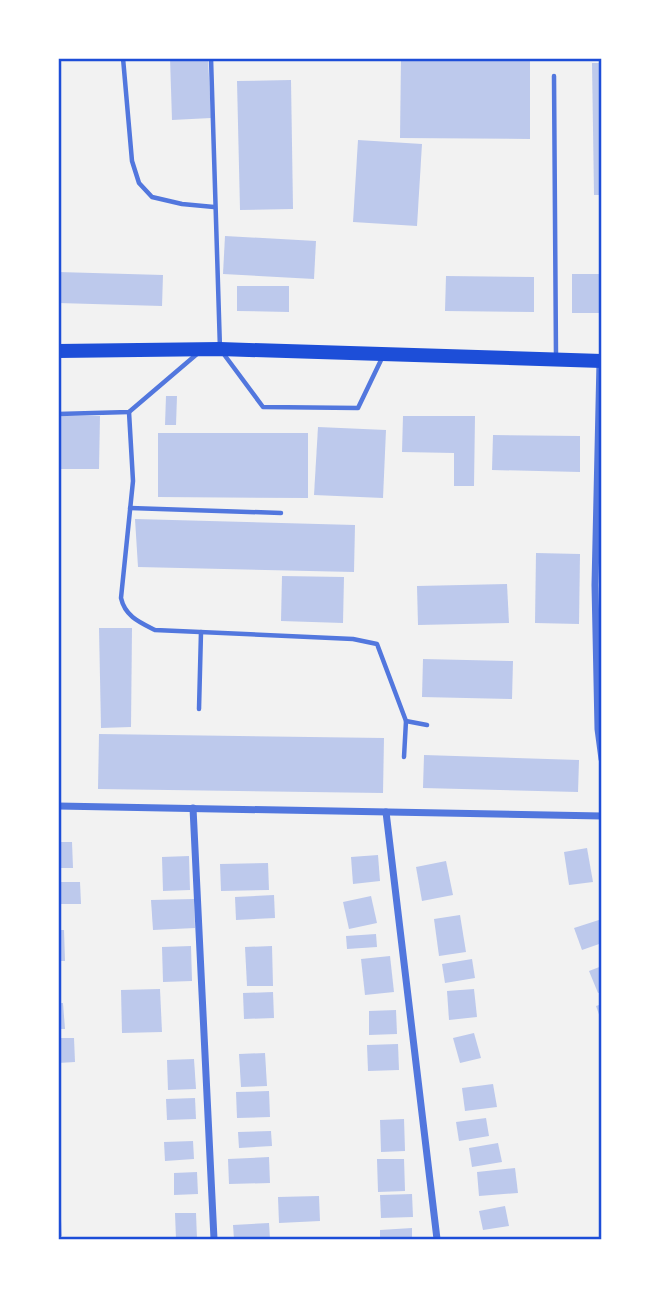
<svg xmlns="http://www.w3.org/2000/svg" width="660" height="1297" viewBox="0 0 660 1297" font-family="Ubuntu,sans-serif">
<style>
.building{fill:#bdc9ec}
.lines{fill:none;stroke-linecap:round;stroke-linejoin:round}
.service{stroke:#5277de;stroke-width:4.5}
.minor{stroke:#5277de;stroke-width:7}
.secondary{stroke:#1d4ed8;stroke-width:14}
.neatline{fill:none;stroke:#1d4ed8;stroke-width:2.5}
</style>
<rect width="100%" height="100%" fill="#f2f2f2"/>
<g class="building">
<path d="M170,58H208L211,118L172,120Z"/>
<path d="M401,58H530V139L400,138Z"/>
<path d="M592,63H602V195H594Z"/>
<path d="M291,80L293,209L240,210L237,81Z"/>
<path d="M358,140L422,144L417,226L353,222Z"/>
<path d="M225,236L316,241L314,279L223,274Z"/>
<path d="M58,272L163,275L162,306L58,303Z"/>
<rect x="572" y="274" width="30" height="39"/>
<path d="M446,276L534,277V312L445,311Z"/>
<path d="M237,286H289V312L237,311Z"/>
<path d="M166,396H177L176,425H165Z"/>
<path d="M58,416H100L99,469H58Z"/>
<path d="M403,416H475L474,486H454V453L402,452Z"/>
<path d="M318,427L386,430L383,498L314,495Z"/>
<path d="M158,433H308V498L158,497Z"/>
<path d="M493,435L580,436V472L492,470Z"/>
<path d="M135,519L355,525L354,572L138,567Z"/>
<path d="M536,553L580,554L579,624L535,623Z"/>
<path d="M282,576L344,577L343,623L281,621Z"/>
<path d="M507,584L509,623L418,625L417,586Z"/>
<path d="M99,628H132L131,727L101,728Z"/>
<path d="M423,659L513,661L512,699L422,697Z"/>
<path d="M99,734L384,738L383,793L98,789Z"/>
<path d="M424,755L579,760L578,792L423,788Z"/>
<path d="M58,842H72L73,868H58Z"/>
<path d="M587,848L593,882L569,885L564,852Z"/>
<path d="M378,855L380,881L353,884L351,857Z"/>
<path d="M189,856L190,890L163,891L162,857Z"/>
<path d="M446,861L453,895L422,901L416,867Z"/>
<path d="M268,863L269,890L221,891L220,864Z"/>
<path d="M58,882H80L81,904H58Z"/>
<path d="M274,895L275,918L236,920L235,897Z"/>
<path d="M371,896L377,923L349,929L343,902Z"/>
<path d="M194,899L195,928L153,930L151,900Z"/>
<path d="M460,915L466,952L439,956L434,919Z"/>
<path d="M602,919V943L582,950L574,928Z"/>
<path d="M58,930H64L65,961H58Z"/>
<path d="M376,934L377,947L347,949L346,936Z"/>
<path d="M191,946L192,981L163,982L162,947Z"/>
<path d="M272,946L273,986H247L245,947Z"/>
<path d="M390,956L394,992L365,995L361,959Z"/>
<path d="M472,959L475,978L445,983L442,964Z"/>
<path d="M602,966V992L598,993L589,971Z"/>
<path d="M160,989L162,1032L122,1033L121,990Z"/>
<path d="M474,989L477,1017L449,1020L447,991Z"/>
<path d="M273,992L274,1018L244,1019L243,993Z"/>
<path d="M58,1003H63L65,1029H58Z"/>
<path d="M602,1004V1023L596,1006Z"/>
<path d="M396,1010L397,1034L369,1035V1011Z"/>
<path d="M474,1033L481,1058L460,1063L453,1038Z"/>
<path d="M58,1038H74L75,1062L58,1063Z"/>
<path d="M398,1044L399,1070L368,1071L367,1045Z"/>
<path d="M265,1053L267,1086L241,1087L239,1054Z"/>
<path d="M194,1059L196,1089L168,1090L167,1060Z"/>
<path d="M493,1084L497,1107L465,1111L462,1088Z"/>
<path d="M269,1091L270,1117L237,1118L236,1092Z"/>
<path d="M195,1098L196,1119L167,1120L166,1099Z"/>
<path d="M486,1118L489,1136L459,1141L456,1122Z"/>
<path d="M404,1119L405,1151L381,1152L380,1120Z"/>
<path d="M271,1131L272,1146L239,1148L238,1132Z"/>
<path d="M193,1141L194,1159L165,1161L164,1142Z"/>
<path d="M498,1143L502,1162L472,1167L469,1148Z"/>
<path d="M269,1157L270,1183L229,1184L228,1159Z"/>
<path d="M377,1159H404L405,1191L378,1192Z"/>
<path d="M515,1168L518,1193L479,1196L477,1172Z"/>
<path d="M197,1172L198,1194L174,1195V1173Z"/>
<path d="M412,1194L413,1217L381,1218L380,1195Z"/>
<path d="M319,1196L320,1221L279,1223L278,1197Z"/>
<path d="M58,1202H60L62,1236H58Z"/>
<path d="M505,1206L509,1226L483,1230L479,1211Z"/>
<path d="M175,1213H196L197,1239H176Z"/>
<path d="M269,1223L270,1239H234L233,1225Z"/>
<path d="M412,1228V1239H380V1230Z"/>
</g>
<g class="lines">
<g class="service">
<path d="M123,58L132,161L139,183L152,197L182,204L214,207"/>
<path d="M211,58L220,349L263,407L358,408L382,358"/>
<path d="M554,76L556,356"/>
<path d="M129,412L133,481L121,598C125,616 139,622 155,630L353,639L377,644L406,721L427,725"/>
<path d="M58,414L129,412L197,354"/>
<path d="M130,508L281,513"/>
<path d="M199,709L201,632"/>
<path d="M404,757L406,721"/>
</g>
<g class="minor">
<path d="M600,361L595,585L598,729L602,759"/>
<path d="M58,806L602,816"/>
<path d="M193,808L214,1239"/>
<path d="M386,812L437,1239"/>
</g>
<path class="secondary" d="M58,351L220,349L602,361"/>
</g>
<rect width="660" height="1297" fill="none" stroke="#ffffff" stroke-width="119"/>
<rect x="60" y="60" width="540" height="1178" class="neatline"/>
</svg>
